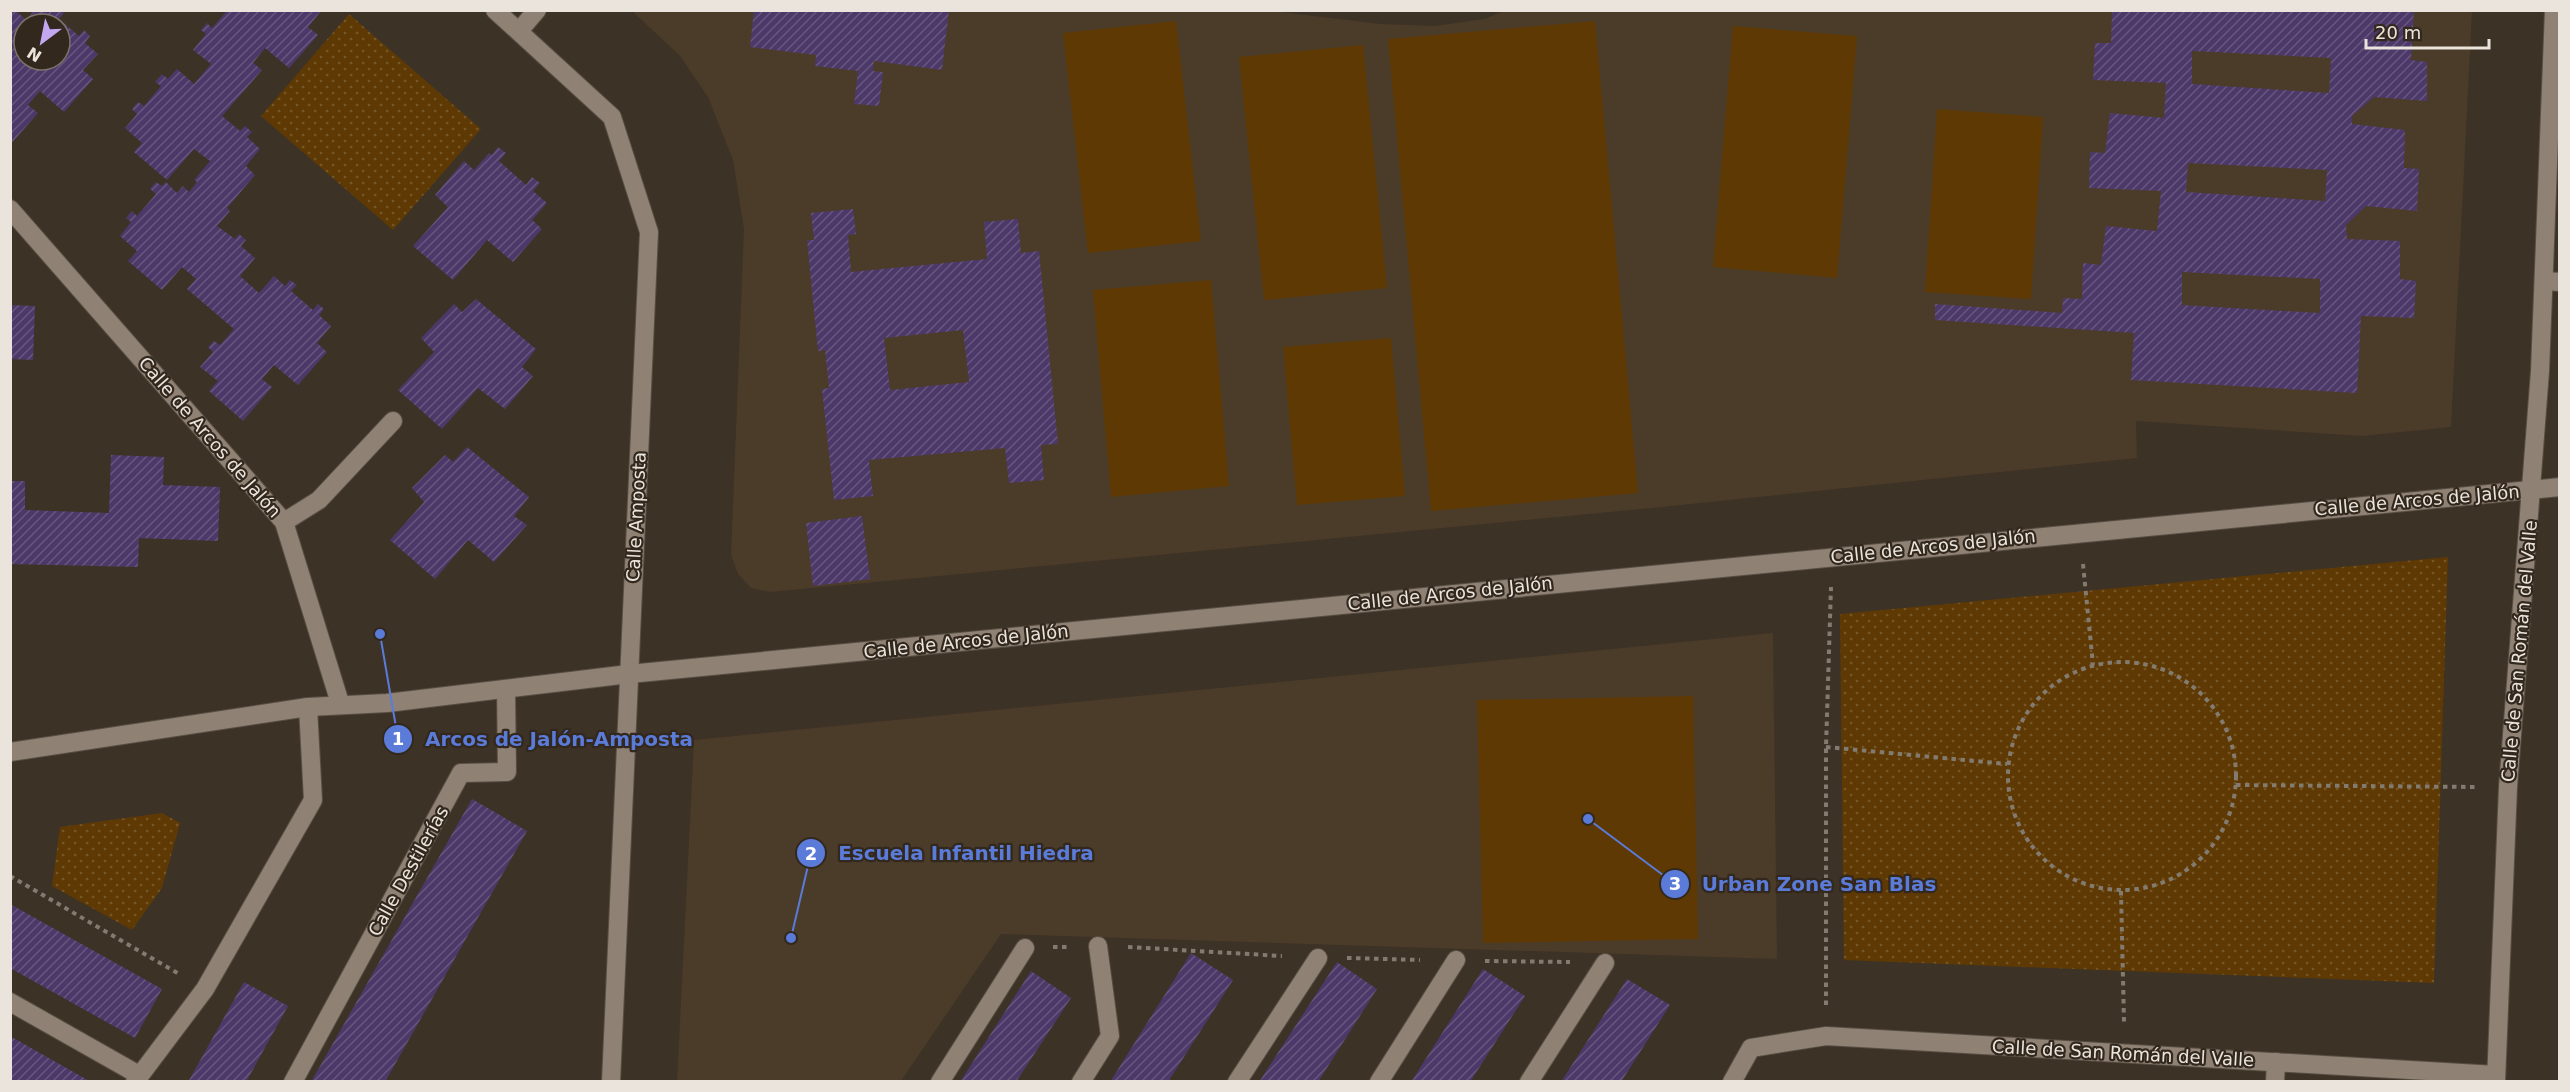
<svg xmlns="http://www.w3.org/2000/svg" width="2570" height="1092" viewBox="0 0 2570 1092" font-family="'DejaVu Sans',sans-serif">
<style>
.built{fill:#4b3b29}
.park{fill:url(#park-dots)}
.pitch{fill:#5e3903}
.building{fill:url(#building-hatch);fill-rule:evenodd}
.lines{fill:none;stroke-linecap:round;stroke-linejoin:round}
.service-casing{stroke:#584f44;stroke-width:20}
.pedestrian-casing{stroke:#584f44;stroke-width:20}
.minor-casing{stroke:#584f44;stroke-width:20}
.tertiary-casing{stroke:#584f44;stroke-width:20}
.path{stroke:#847b70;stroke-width:4;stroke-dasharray:4.5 4.5;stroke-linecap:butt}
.service{stroke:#8f8274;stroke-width:18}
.pedestrian{stroke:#8f8274;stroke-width:18}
.minor{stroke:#8f8274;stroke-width:18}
.tertiary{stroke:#8f8274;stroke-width:18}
.labels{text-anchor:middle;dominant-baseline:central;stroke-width:4.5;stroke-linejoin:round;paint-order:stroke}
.street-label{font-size:18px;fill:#ebe4dc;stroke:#33281d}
.leader{fill:none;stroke:#5b7bd9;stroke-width:2}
.callout-dot{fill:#5b7bd9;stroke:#33281d;stroke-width:2}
.mark-label{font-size:18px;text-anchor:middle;font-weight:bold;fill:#fff}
.callout-label{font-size:20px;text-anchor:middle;font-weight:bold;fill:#5b7bd9;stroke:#33281d;stroke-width:4.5;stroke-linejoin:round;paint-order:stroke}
</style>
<defs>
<pattern id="park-dots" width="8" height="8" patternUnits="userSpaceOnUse" patternTransform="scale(1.5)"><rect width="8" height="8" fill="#5e3903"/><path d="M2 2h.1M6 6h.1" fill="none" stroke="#755627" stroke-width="1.8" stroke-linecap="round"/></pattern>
<pattern id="building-hatch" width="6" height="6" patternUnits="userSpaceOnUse" patternTransform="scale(1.5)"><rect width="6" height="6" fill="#4d3969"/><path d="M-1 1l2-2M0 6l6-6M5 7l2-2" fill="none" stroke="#67567e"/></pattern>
</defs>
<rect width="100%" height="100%" fill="#3d3226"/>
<g class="built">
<path d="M1264,10L1381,24L1435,26L1484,19L1507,10L2472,11L2451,427L2362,436L2136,421L2137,458L1652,508L770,592L751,588L738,574L731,555L744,229L733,160L708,97L680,56L632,11Z"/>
<path d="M1773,633L1777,959L1001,934L901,1081L677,1082L694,740Z"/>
</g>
<g class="park">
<path d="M349,14L481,129L393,230L261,116Z"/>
<path d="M2448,557L2434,983L1844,960L1840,614Z"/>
<path d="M162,813L180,823L162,888L132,930L52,886L60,827Z"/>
</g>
<g class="pitch">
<path d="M1176,21L1201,241L1088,253L1063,33Z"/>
<path d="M1595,21L1638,493L1431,511L1388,39Z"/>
<path d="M1733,26L1857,36L1837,278L1713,267Z"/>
<path d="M1363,45L1387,288L1264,300L1239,57Z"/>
<path d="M1937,109L2043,117L2031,299L1925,292Z"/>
<path d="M1211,280L1229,486L1111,497L1093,290Z"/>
<path d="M1391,338L1405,496L1297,505L1283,347Z"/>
<path d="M1693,696L1698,939L1483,943L1477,700Z"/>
</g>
<g class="building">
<path d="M10,10H15L26,20L35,10H49L52,13L54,10H61L64,13L59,19L79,36L84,30L90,36L85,43L98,54L83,70L93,79L64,112L40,91L28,105L38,113L10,145ZM24,24H60V60H24Z"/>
<path d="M223,10H322L308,27L318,35L289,68L265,48L253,63L262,70L222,116L240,131L245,126L252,132L247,137L260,149L246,166L255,175L227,208L230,211L217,226L235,239L239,234L246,240L241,246L255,258L240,276L259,293L274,276L285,286L290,280L297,285L291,291L313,310L318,304L324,309L319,315L331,326L317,343L327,352L298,385L274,365L262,379L272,387L243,421L209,391L218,381L200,367L213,352L208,347L214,341L220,345L234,329L187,289L196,279L182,267L162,290L128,261L137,251L120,236L131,222L126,218L132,211L137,216L156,194L150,189L156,182L162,186L166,182L177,193L183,186L189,192L197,182L194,180L210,161L194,149L167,180L134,152L142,143L125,128L137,114L132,109L138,102L144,106L161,86L155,82L162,74L168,79L177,69L194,84L211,64L193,50L206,34L201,30L207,23L212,28L226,12Z"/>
<path d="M754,10H949L942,70L874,61L873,71L883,72L879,106L854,104L858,71L815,66L816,55L750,47Z"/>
<path d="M2112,10H2414L2411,60L2427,62V101L2374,97L2352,116V124L2405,130L2404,168L2419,169L2417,211L2366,206L2346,225L2347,239L2400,241V279L2416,281L2414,318L2361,316L2357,393L2131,380L2134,333L1935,320V304L2062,313L2063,298L2082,299L2083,263L2101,265L2106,226L2157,231L2161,191L2089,188L2090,152L2105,153L2110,113L2164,118L2166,83L2093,80L2095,43H2111ZM2192,51L2331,58L2329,93L2192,84ZM2188,163L2327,170L2325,201L2186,192ZM2182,272L2320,279V313L2182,305Z"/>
<path d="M498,147L506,153L499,161L526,185L532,177L540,183L533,191L547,203L532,220L542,229L513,262L487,240L453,280L413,246L448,207L435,195L464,161L474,170L489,153L492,155Z"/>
<path d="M853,209L856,234L848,235L851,272L987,259L984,222L1018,219L1021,253L1039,251L1058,444L1041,445L1044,480L1009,483L1005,448L869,460L873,496L834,500L822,389L829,388L825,350L818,351L807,240H814L811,213ZM963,330L969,382L890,390L884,338Z"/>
<path d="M476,299L536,349L522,367L533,376L505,409L478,388L442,429L398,390L434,352L421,338L454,304L462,312Z"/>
<path d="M10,305L35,306L33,360L10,359Z"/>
<path d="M467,447L529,497L514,516L527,525L494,562L468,540L435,579L390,540L424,502L412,488L445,455L453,462Z"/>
<path d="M111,455L164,457L163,485L220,487L218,541L139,538L138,567L10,564V481H25V510L109,513Z"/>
<path d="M862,516L870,579L813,586L806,523Z"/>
<path d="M472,799L527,831L385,1082H311Z"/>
<path d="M10,904L162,989L135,1038L10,968Z"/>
<path d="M1191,953L1233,980L1168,1082H1110Z"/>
<path d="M1337,962L1377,989L1318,1082H1259Z"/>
<path d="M1483,969L1525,996L1470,1082H1411Z"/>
<path d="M1031,971L1071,998L1016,1082H960Z"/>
<path d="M1627,979L1670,1005L1621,1082H1561Z"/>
<path d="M244,982L288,1006L246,1082H188Z"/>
<path d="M10,1036L91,1082H10Z"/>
</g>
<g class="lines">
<defs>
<g id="service">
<path d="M2544,281L2560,282"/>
<path d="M284,522L319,500L393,421"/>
</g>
<g id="pedestrian">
<path d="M10,1002L139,1075"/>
<path d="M293,1082L461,773L507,772L506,689"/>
<path d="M940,1082L1025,948"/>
<path d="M1081,1082L1110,1036L1098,946"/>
<path d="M1237,1082L1318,958"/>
<path d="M1379,1082L1456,960"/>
<path d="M1529,1082L1605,963"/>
</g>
<g id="minor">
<path d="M495,10L612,117L649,232L611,1082"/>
<path d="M519,31L537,10"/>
<path d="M10,209L284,522L340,703"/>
<path d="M135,1082L205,989L313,800L308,707"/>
<path d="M1732,1082L1751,1048L1826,1036L2496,1075"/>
<path d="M2275,1082L2276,1062"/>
<path d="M2496,1082L2508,787L2540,371L2554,10"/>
</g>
<path id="tertiary" d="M10,752L308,707L387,703L629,674L2560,487"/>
</defs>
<use href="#service" class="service-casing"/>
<use href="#pedestrian" class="pedestrian-casing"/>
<use href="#minor" class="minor-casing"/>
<use href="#tertiary" class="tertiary-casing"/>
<g class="path">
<path d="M2083,564L2093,665"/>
<circle cx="2122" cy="776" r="114"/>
<path d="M1826,747L2007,764"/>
<path d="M2236,785L2477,787"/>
<path d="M10,876L179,974"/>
<path d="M2121,891L2124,1022"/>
<path d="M1053,947H1069"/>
<path d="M1128,947L1282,956"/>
<path d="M1347,958L1420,960"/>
<path d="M1485,961L1570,962"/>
<path d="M1826,1005V747L1831,587"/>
</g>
<use href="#service" class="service"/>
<use href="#pedestrian" class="pedestrian"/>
<use href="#minor" class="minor"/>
<use href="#tertiary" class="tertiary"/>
</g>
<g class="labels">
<g class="street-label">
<text transform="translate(210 437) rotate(49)">Calle de Arcos de Jalón</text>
<text transform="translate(2417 500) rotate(-5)">Calle de Arcos de Jalón</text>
<text transform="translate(636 517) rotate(-87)">Calle Amposta</text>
<text transform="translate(1933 546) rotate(-6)">Calle de Arcos de Jalón</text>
<text transform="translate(1450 593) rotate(-6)">Calle de Arcos de Jalón</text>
<text transform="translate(966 641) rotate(-6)">Calle de Arcos de Jalón</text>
<text transform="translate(2519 651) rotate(-85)">Calle de San Román del Valle</text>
<text transform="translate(408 871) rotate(-61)">Calle Destilerías</text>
<text transform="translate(2123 1053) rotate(3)">Calle de San Román del Valle</text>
</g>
</g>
<path class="leader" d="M380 634L398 739M791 938L811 853M1588 819L1675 884"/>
<g class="callout-dot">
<circle cx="380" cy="634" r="6"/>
<circle cx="791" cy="938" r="6"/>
<circle cx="1588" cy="819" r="6"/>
<circle cx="398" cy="739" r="15"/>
<circle cx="811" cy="853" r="15"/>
<circle cx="1675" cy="884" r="15"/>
</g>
<g class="mark-label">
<text x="398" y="745">1</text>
<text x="811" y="860">2</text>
<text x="1675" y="890">3</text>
</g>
<g class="callout-label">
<text x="559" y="746">Arcos de Jalón-Amposta</text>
<text x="966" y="860">Escuela Infantil Hiedra</text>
<text x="1819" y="891">Urban Zone San Blas</text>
</g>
<rect width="2570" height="1092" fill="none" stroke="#ebe4dc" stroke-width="24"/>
<g transform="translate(42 42) rotate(212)"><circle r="28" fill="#33281d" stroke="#7d7369" stroke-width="1.5"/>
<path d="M0-4.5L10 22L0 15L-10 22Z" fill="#c4a7f1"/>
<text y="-9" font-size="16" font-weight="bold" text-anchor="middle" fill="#ebe4dc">N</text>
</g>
<path d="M2366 39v9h123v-9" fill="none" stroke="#ebe4dc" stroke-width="3"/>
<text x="2375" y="39" font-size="18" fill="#ebe4dc" stroke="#33281d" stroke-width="4.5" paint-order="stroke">20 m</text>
</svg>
